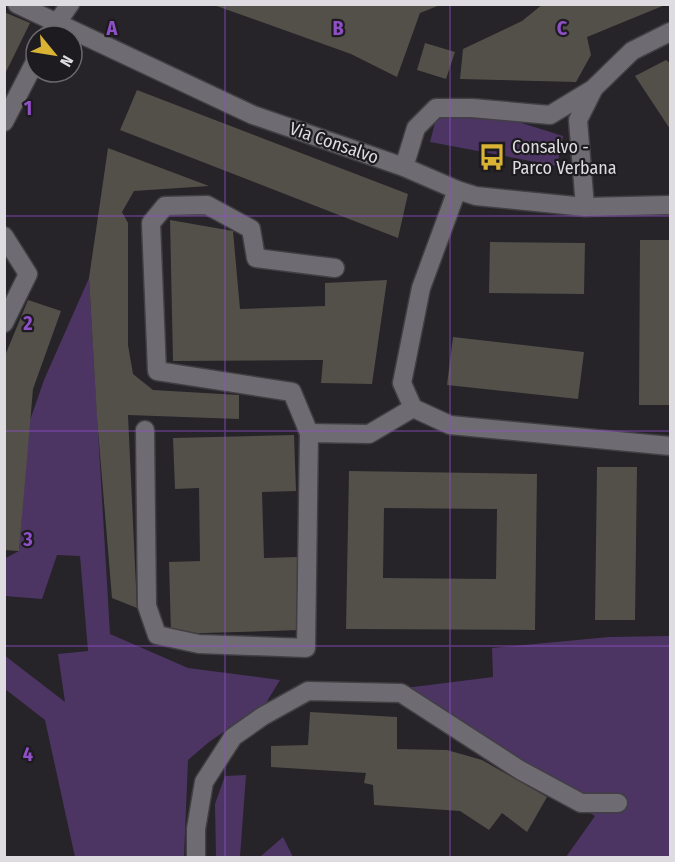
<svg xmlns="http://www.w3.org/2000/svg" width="675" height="862" viewBox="0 0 675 862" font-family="'Fira Sans Condensed',sans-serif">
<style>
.green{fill:#4d3563}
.building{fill:#525049;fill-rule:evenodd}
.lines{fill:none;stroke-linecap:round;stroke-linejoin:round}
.minor-casing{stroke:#413f43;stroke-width:21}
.minor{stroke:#6e6b72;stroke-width:18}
.grid{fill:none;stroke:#8f4fc6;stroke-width:1.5;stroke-opacity:0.55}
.labels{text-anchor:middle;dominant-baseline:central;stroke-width:4.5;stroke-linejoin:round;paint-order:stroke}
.street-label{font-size:18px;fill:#dedce0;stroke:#1d1a20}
.poi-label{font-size:18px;fill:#dedce0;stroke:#1d1a20;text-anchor:start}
.grid-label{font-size:20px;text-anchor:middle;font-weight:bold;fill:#8f4fc6;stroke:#1d1a20;stroke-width:4.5;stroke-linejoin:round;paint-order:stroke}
</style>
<rect width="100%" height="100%" fill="#262329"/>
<g class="green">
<path d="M437,115L506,118L563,136L557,166L430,142Z"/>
<path d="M89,278L110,634L188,668L280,680L266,703L209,742L188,760L184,857H75L45,720L5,689L4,655L65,702L58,654L88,651L80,556L57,555L42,599L5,596L4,559L19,551L29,423L44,380Z"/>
<path d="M670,636V857H566L595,816L507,765L405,688L493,677L492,648L609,637Z"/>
<path d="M246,775L240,857H216L215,804L225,776Z"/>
<path d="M283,837L293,857H261V856Z"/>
</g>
<g class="building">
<path d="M211,4H440V5L420,13L397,77L351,54Z"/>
<path d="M543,4H665V5L587,37L591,55L576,82L460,79L463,49L522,21Z"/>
<path d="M4,12L30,23L4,76Z"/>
<path d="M425,43L455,52L446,79L417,70Z"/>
<path d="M666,60L670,63V129L635,76Z"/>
<path d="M137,90L408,194L398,238L120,130Z"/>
<path d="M108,148L209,186L134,191L122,212L128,223V345L133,374L153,390L239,395V419L128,415L137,608L112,598L97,418L89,278Z"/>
<path d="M170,220L233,231L240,309L325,306V283L387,280L372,384L321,383L323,360L173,361Z"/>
<path d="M640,240H670V405H639Z"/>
<path d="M490,242L585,243L584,294L489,293Z"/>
<path d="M28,300L61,311L33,389L19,551L4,550V358Z"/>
<path d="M453,337L584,352L578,399L447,385Z"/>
<path d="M294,435L296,491L262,492L264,558L299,557L301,630L171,634L169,562L200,561L199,488L175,489L173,438Z"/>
<path d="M597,467H637L635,620H595Z"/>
<path d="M349,471L537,474L535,630L346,629ZM384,508L497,509L496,579L383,578Z"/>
<path d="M310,712L397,717V749L447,750L482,760L547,797L527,832L502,813L489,830L460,811L374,805L373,785L364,783L366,773L271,767V746L308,745Z"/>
</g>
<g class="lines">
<defs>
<g id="minor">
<path d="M17,4L253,115L404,167L457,190L476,196L585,207L670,205"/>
<path d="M48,36L70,4"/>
<path d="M4,122L36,60"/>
<path d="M404,167L416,128L436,108H472L550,115L593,89L632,51L670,32"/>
<path d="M457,190L421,288L402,383L413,408L450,425L670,446"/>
<path d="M585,207L578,120L593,90"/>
<path d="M4,236L28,274L4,323"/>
<path d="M145,430L147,606L157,635L199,644L306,648L309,433L369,434L413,408"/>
<path d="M309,433L292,392L157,371L151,223L165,206L207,205L251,229L256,258L335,268"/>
<path d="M196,858V829L204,782L233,737L263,716L308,691L401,693L520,770L581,803H618"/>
</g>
</defs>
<use href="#minor" class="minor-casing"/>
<use href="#minor" class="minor"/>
</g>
<path class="grid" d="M225,4V858M450,4V858M4,216H670M4,431H670M4,646H670"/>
<defs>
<symbol id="bus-bare" viewBox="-9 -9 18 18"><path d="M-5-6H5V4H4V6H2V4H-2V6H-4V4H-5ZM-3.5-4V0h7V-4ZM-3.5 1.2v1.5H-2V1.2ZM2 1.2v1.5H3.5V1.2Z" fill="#d9b334" stroke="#1d1a20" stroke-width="2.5" paint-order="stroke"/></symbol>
</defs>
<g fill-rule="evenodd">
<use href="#bus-bare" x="473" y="138" width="38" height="38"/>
</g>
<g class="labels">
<g class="street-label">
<text transform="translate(334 143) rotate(19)">Via Consalvo</text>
</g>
<g class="poi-label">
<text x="512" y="147">Consalvo -<tspan x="512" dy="21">Parco Verbana</tspan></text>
</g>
</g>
<g class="grid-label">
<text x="112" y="35">A</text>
<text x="338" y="35">B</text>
<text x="562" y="35">C</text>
<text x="28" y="115">1</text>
<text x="28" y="330">2</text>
<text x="28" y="546">3</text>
<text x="28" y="761">4</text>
</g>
<rect width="675" height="862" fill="none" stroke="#dedce0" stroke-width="12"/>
<g transform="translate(54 54) rotate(120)"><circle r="28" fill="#1d1a20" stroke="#6a686d" stroke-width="1.5"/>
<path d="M0-4.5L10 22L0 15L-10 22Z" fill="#d9b334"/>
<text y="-9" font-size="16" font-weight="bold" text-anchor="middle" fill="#dedce0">N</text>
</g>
</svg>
